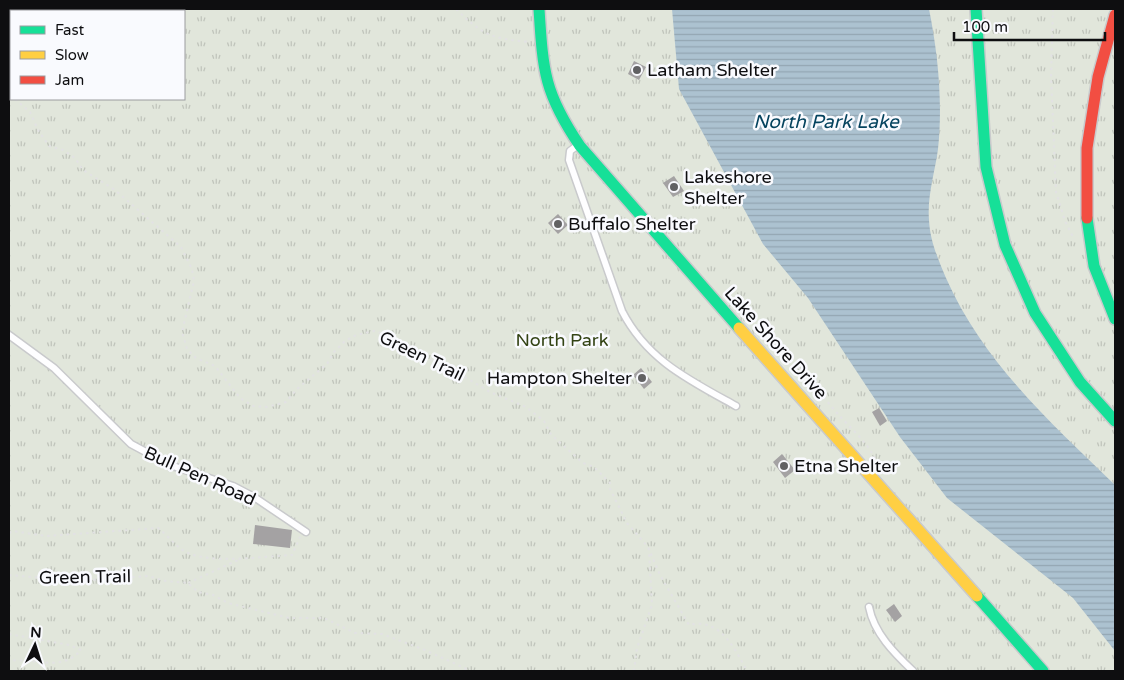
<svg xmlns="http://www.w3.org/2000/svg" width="1124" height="680" viewBox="0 0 1124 680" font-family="'Varela Round',sans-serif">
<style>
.park{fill:url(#park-tufts);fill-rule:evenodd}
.water{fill:url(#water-rules)}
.building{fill:#a4a2a3}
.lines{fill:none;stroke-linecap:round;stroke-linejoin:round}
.lane-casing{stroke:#c9cacc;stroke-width:9}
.fast-casing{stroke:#c9cacc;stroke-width:14}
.slow-casing{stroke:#c9cacc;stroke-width:14}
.jam-casing{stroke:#c9cacc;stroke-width:14}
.path{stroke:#e2e2e3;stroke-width:2;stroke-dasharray:2.5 4;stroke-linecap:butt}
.lane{stroke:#fefeff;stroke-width:6}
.fast{stroke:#16e098;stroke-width:11}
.slow{stroke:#ffcf43;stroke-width:11}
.jam{stroke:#f24e42;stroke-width:11}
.poi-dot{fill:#616163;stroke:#f9fafe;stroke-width:2}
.labels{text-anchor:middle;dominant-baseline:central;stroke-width:5;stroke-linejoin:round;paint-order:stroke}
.poi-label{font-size:18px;fill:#0e0e10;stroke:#f9fafe;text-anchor:start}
.park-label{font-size:18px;fill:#334314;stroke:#f9fafe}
.street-label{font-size:18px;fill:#0e0e10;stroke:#f9fafe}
.water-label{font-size:19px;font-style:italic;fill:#05435e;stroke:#f9fafe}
</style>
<defs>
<pattern id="park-tufts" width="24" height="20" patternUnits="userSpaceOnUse" patternTransform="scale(1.25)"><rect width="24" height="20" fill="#e1e6db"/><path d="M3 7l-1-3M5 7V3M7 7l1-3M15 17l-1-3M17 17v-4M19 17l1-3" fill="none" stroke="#c0c4bb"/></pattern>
<pattern id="water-rules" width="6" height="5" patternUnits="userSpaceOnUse" patternTransform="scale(1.25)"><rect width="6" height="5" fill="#acc2d0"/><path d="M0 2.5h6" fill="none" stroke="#93a6b2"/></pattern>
</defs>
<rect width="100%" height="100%" fill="#fafbfd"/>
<path class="park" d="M9,9H1115V671H9ZM11,11H184V99H11Z"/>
<path class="water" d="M672,9H929C938,54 943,103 938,149C935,172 927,196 929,220C930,241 938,259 946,278C983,362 1051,423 1115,485V651L1073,598L947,498L900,437L808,298L763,244L679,89Z"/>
<g class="building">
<path d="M634,61L646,67L639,80L628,74Z"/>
<path d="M674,176L684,191L673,197L663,183Z"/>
<path d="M558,214L568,225L558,234L548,223Z"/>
<path d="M641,368L652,382L644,389L633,375Z"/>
<path d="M879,408L887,421L880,426L872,412Z"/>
<path d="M782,454L795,470L785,478L773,462Z"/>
<path d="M255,525L292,530L290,548L253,544Z"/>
<path d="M894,604L902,616L895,622L886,610Z"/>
</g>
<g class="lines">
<defs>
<g id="lane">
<path d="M578,145L570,151L569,160L622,311C647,360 689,380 736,406"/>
<path d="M9,335L54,368L131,444L170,465L233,486L254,497L306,532"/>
<path d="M869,607C874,633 894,653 913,671"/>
</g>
<g id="fast">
<path d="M539,9C543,71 544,93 580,146L739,328"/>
<path d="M976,9L986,167L1005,245L1035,313L1080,382L1115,421"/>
<path d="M1087,218L1094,266L1115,319"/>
<path d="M977,596L1043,671"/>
</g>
<path id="slow" d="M739,328L977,596"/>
<path id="jam" d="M1087,218V148L1098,77L1115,15"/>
</defs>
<use href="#lane" class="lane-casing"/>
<use href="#fast" class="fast-casing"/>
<use href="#slow" class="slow-casing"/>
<use href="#jam" class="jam-casing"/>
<g class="path">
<path d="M456,9C483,35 490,38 528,42"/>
<path d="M1053,9L1051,75L1056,192L1065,221L1074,239"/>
<path d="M9,93L11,96"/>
<path d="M15,99L30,112L38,130L49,146L63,150L75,158L83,170L115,190L181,247L192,269L194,281L182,332L187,349L196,358L215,366L240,398L253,406L267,407L286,402L297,389L327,364L334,352L345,341L356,335L374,331L384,334L423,353L434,362L448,367L490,392L526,407L544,421L550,433L557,440L583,463L594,467L610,483V489L627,523L648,547L660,575L689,625C720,617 735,649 747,671"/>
<path d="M731,297C770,331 803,373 837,413C850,428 871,445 877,464"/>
<path d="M9,533L13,531L46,536L158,528C166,534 173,543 181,549C204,566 265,556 292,555L300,537"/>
<path d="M9,575L77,581L148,576L166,581L188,583L198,592L213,595L228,603L289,618H324L355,633L382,634L425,650L471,671"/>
<path d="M188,583L238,560"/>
<path d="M9,634L69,645L81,650C61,673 34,657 9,661"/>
<path d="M634,671L637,648L652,605L649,550"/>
</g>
<use href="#lane" class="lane"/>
<use href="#fast" class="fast"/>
<use href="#slow" class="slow"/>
<use href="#jam" class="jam"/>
</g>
<g class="poi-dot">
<circle cx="637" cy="70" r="5"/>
<circle cx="674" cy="187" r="5"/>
<circle cx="558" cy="224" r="5"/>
<circle cx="642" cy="378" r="5"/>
<circle cx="784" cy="466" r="5"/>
</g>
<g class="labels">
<g class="poi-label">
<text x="647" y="70">Latham Shelter</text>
<text x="684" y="177">Lakeshore<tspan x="684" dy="21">Shelter</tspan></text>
<text x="568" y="224">Buffalo Shelter</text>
<text x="632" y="378" text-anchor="end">Hampton Shelter</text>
<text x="794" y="466">Etna Shelter</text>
</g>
<g class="park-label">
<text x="562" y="340">North Park</text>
</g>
<g class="street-label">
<text transform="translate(776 343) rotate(48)">Lake Shore Drive</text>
<text transform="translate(422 356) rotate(26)">Green Trail</text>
<text transform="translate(200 476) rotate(24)">Bull Pen Road</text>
<text transform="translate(85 577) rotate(-1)">Green Trail</text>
</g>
<g class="water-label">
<text x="826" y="122">North Park Lake</text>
</g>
</g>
<rect width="1124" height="680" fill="none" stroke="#0e0e10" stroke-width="20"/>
<rect x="10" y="10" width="175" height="90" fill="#f9fafe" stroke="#9b9c9f"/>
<rect x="20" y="26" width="25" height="8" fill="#16e098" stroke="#9b9c9f"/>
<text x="55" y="35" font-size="15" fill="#0e0e10">Fast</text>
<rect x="20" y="51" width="25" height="8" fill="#ffcf43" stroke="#9b9c9f"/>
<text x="55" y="60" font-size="15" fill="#0e0e10">Slow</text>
<rect x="20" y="76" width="25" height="8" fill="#f24e42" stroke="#9b9c9f"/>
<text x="55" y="85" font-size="15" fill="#0e0e10">Jam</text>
<g transform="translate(35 645) rotate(4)" stroke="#f9fafe" stroke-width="4" paint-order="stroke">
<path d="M0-4L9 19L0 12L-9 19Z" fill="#0e0e10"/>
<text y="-8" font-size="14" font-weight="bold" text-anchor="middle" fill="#0e0e10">N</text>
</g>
<path d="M954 32v8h151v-8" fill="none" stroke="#0e0e10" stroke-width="2.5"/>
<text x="962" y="32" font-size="15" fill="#0e0e10" stroke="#f9fafe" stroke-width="4" paint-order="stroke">100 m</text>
</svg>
